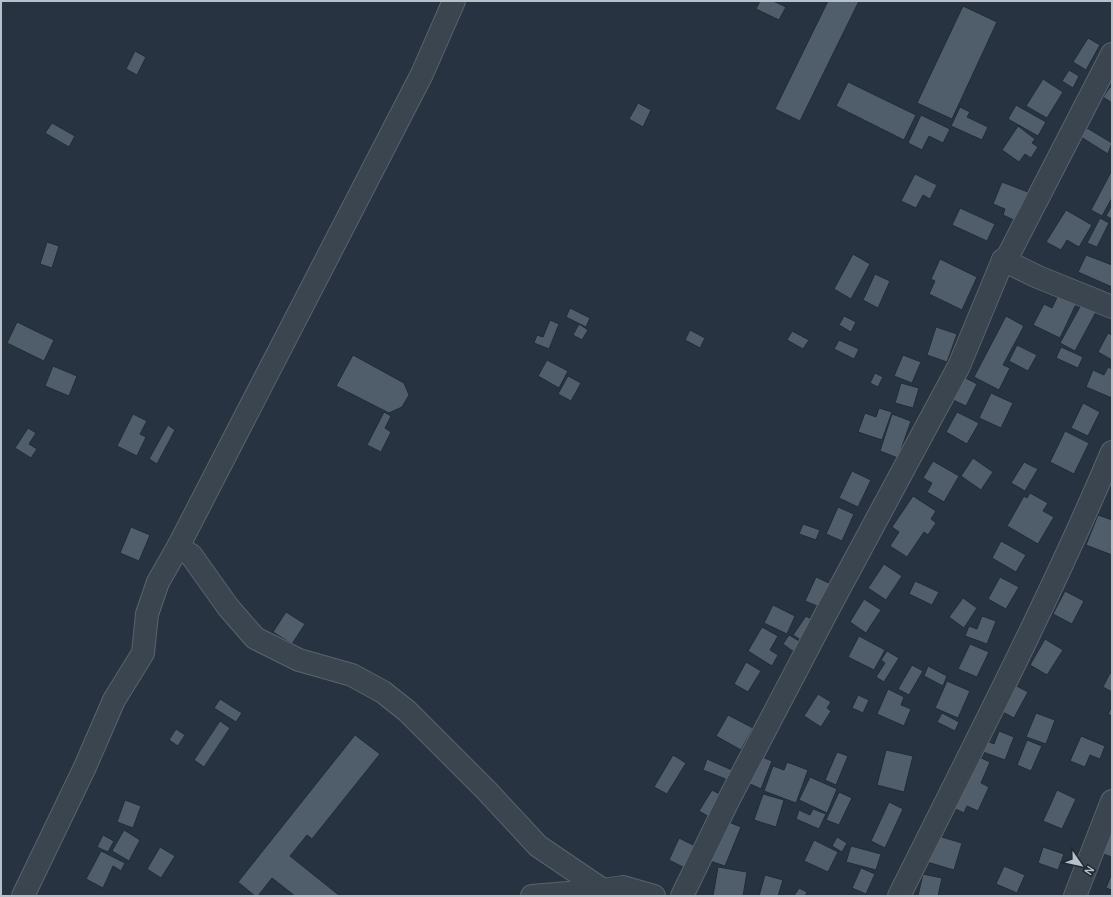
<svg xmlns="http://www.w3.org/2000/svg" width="1113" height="897" viewBox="0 0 1113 897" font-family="Manrope,sans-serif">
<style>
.building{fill:#505e6b;stroke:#222c37}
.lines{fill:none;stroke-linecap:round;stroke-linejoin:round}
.street-casing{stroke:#59636d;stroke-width:24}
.street{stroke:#3b4550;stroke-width:22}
</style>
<rect width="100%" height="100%" fill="#273340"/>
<g class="building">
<path d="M760,1H773L786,7L779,20L756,9Z"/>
<path d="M828,1H859L800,121L775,109Z"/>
<path d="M963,6L997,22L952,119L917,103Z"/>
<path d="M1088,38L1100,45L1086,70L1073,62Z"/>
<path d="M135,51L146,57L137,75L126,69Z"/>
<path d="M1069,70L1079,76L1073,88L1062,81Z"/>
<path d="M1043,79L1063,92L1047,118L1026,106Z"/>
<path d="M848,82L916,115L904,140L836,106Z"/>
<path d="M1110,87L1112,88V103L1103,97Z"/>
<path d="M638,103L651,110L643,127L629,119Z"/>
<path d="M1016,105L1046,122L1038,136L1008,119Z"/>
<path d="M960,107L970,112L967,117L988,127L982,140L951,126Z"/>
<path d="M921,115L950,129L943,143L929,136L922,150L908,143Z"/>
<path d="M52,123L75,136L69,147L45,133Z"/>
<path d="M1018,126L1035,139L1032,143L1038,147L1031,158L1025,154L1019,162L1002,150Z"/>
<path d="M1087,128L1112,143L1108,154L1081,137Z"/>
<path d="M1112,170V198L1102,216L1091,210Z"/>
<path d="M915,174L937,185L930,199L923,195L916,208L901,201Z"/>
<path d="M1002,182L1028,192L1016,221L1003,215L1005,209L993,204Z"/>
<path d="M1112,205V219L1106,216Z"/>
<path d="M960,208L995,224L987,241L952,225Z"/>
<path d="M1066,210L1092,225L1079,247L1067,240L1061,250L1046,242Z"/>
<path d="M1100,218L1109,223L1097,247L1087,243Z"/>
<path d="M47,242L59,246L52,268L40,264Z"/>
<path d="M853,254L870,264L851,299L834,289Z"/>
<path d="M1086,255L1112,265V287L1078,272Z"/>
<path d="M940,259L977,277L962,310L929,294L935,281L931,279Z"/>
<path d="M875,274L890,281L878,308L863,300Z"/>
<path d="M1060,291L1078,300L1060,338L1033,325L1044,304L1052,308Z"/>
<path d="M1081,305L1096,312L1075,351L1060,343Z"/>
<path d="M570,308L590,318L586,327L566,317Z"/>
<path d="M844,316L856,322L851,332L839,325Z"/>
<path d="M1006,316L1024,326L1003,365L1010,368L999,390L974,377Z"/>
<path d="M550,320L559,324L549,349L534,343L537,335L543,337Z"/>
<path d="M17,322L54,340L44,361L7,343Z"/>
<path d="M579,324L588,330L582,340L573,335Z"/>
<path d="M936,327L957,334L947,362L927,355Z"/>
<path d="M690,330L705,338L700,348L685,340Z"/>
<path d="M792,331L809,340L803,349L787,340Z"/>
<path d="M1108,333L1112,335V360L1098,352Z"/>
<path d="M839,340L859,349L854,359L834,349Z"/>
<path d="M1017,345L1037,355L1028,371L1009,361Z"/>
<path d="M1061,347L1083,357L1078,368L1056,358Z"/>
<path d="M353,355L404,383L409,395L402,407L389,413L336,386Z"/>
<path d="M903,355L921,362L912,383L894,376Z"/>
<path d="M547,360L568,371L559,388L538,376Z"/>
<path d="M53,366L77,376L69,396L45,386Z"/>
<path d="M1108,367L1112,369V398L1086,387L1093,370L1104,375Z"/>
<path d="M875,373L883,377L878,387L870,383Z"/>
<path d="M568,376L581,383L571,401L558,394Z"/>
<path d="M962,376L977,384L966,406L951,399Z"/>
<path d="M901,383L919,388L913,408L895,403Z"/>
<path d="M991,393L1013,403L1001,428L979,418Z"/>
<path d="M1083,403L1100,412L1088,436L1071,428Z"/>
<path d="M879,408L892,412L882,440L858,432L865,413L876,417Z"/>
<path d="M384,412L391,416L385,428L391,432L381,452L367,445Z"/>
<path d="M957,412L979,423L967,444L946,432Z"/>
<path d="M133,414L147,421L140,434L146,437L137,456L117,446Z"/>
<path d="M892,414L911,421L898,458L880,451Z"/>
<path d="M168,425L175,430L157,464L149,459Z"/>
<path d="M28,428L36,433L29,444L37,449L31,458L15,448Z"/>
<path d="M1065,431L1089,443L1074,474L1050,462Z"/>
<path d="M973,458L993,472L981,490L961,476Z"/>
<path d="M933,461L959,476L944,502L927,492L932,483L923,478Z"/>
<path d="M1024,462L1038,469L1025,491L1011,483Z"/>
<path d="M852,471L871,480L858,507L839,498Z"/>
<path d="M1030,493L1048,503L1043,511L1054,517L1038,544L1007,526L1024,496L1027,498Z"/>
<path d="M913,496L936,511L931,519L936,523L928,535L924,532L907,557L890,546L899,532L892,527Z"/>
<path d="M838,507L854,514L842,541L826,534Z"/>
<path d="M1098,515L1112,520V555L1086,545Z"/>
<path d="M803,524L820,530L816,540L799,534Z"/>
<path d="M131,527L150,535L139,561L120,553Z"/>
<path d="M1001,541L1026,555L1016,572L992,558Z"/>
<path d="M884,564L902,576L886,600L868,588Z"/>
<path d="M816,577L833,585L822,608L805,601Z"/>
<path d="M1000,577L1019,587L1006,609L988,599Z"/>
<path d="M915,581L939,592L932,605L909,594Z"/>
<path d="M1065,591L1084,601L1072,624L1053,614Z"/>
<path d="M963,598L977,608L964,628L949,617Z"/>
<path d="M864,599L881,610L866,633L850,622Z"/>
<path d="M773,605L795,616L787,634L764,623Z"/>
<path d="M286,612L305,624L292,644L273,632Z"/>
<path d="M806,616L820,625L807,644L793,635Z"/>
<path d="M982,616L996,621L987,644L965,636L969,626L977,629Z"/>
<path d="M762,627L778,636L770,650L778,655L772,666L748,651Z"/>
<path d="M789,635L801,642L794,652L783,644Z"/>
<path d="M859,636L885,650L874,670L848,657Z"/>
<path d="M1045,639L1063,650L1047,675L1030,665Z"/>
<path d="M970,644L989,652L977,677L958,669Z"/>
<path d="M887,651L899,658L884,682L876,677L885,663L881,660Z"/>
<path d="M746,662L761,671L748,692L734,684Z"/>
<path d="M912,665L923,671L909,695L898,689Z"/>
<path d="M928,666L947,676L943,686L924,676Z"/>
<path d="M1110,673L1112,674V692L1103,687Z"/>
<path d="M947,681L970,691L958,718L935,708Z"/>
<path d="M1007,681L1028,692L1014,718L993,707Z"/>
<path d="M888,689L904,697L901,705L911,709L904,726L877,714Z"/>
<path d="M818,694L831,702L827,708L831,711L821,727L804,716Z"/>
<path d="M858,695L869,700L863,713L852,708Z"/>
<path d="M220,699L242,713L236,722L214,708Z"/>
<path d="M1112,706V716L1108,714Z"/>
<path d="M942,713L959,722L955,731L937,722Z"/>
<path d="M1036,713L1055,720L1046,744L1026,737Z"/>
<path d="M728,715L753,728L741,750L716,736Z"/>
<path d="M220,721L230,728L204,767L194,760Z"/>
<path d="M176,729L185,735L178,746L169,740Z"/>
<path d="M999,731L1014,737L1005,760L983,752L987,741L994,744Z"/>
<path d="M355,735L380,754L312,839L307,835L290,856L340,896H295L272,878L258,896H255L238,882Z"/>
<path d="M1081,736L1105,746L1100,759L1090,755L1085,767L1070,761Z"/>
<path d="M1027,740L1042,746L1031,771L1017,765Z"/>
<path d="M886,750L913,756L904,792L877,785Z"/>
<path d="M837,752L848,756L836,785L825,780Z"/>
<path d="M673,755L686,763L667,794L654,787Z"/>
<path d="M757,755L772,761L761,789L746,782Z"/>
<path d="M975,755L990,762L981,783L989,787L978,811L967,806L964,813L951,807Z"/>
<path d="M707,759L732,770L728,780L703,770Z"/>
<path d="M787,762L808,770L796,803L764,791L773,766L784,770Z"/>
<path d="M810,777L837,789L827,813L799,800Z"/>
<path d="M712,790L725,797L713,819L699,811Z"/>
<path d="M1057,790L1076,799L1062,829L1043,821Z"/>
<path d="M839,792L852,798L839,825L826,820Z"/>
<path d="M763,794L784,800L776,827L754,820Z"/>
<path d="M125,800L141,806L133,828L117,822Z"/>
<path d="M889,802L903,809L885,848L871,841Z"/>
<path d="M813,809L826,814L819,829L796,819L799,810L810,815Z"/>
<path d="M726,821L741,827L725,866L710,861Z"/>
<path d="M1112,827V857L1103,854Z"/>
<path d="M124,830L140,840L129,861L112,851Z"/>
<path d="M103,835L114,841L108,852L97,847Z"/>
<path d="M935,835L962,843L954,870L927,862Z"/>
<path d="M837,837L847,843L842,852L832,846Z"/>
<path d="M679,838L695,846L685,868L669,860Z"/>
<path d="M814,840L838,852L828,872L804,861Z"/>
<path d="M851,846L881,854L876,870L846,862Z"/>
<path d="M160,847L175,856L161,878L147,869Z"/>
<path d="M1043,847L1064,854L1058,870L1038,863Z"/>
<path d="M101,851L125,863L121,871L113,866L103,888L86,879Z"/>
<path d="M1004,866L1025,875L1017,893L996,884Z"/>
<path d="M718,867L747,872L743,896H713Z"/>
<path d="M861,868L875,874L866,894L852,888Z"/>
<path d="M1112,873V890L1106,888Z"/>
<path d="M923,874L942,878L938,896H918Z"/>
<path d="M765,875L783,880L778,896H759Z"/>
<path d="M799,888L807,892L805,896H794Z"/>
</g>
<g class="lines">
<defs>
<g id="street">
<path d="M1112,54L1008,256L1003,260L1038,277L1112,307"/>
<path d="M178,547L191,555L228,607L255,638L299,660L352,675L383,692L407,711L487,791L538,846L603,890L623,887L654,896"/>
<path d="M23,896L85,767L114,700L143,653L147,614L158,582L178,547L422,74L454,1"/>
<path d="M532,896L603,890"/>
<path d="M682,896L728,801L829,608L959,366L1003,260"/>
<path d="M899,896C972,749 1048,603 1112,452"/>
<path d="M1075,896L1112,801"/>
</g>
</defs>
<use href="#street" class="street-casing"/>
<use href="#street" class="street"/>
</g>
<rect width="1113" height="897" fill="none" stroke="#b8c0ca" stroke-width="4"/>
<g transform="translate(1081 865) rotate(124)" stroke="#202a35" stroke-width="3" paint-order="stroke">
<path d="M0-3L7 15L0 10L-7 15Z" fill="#b8c0ca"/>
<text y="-6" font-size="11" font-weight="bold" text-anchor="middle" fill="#b8c0ca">N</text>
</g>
</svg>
